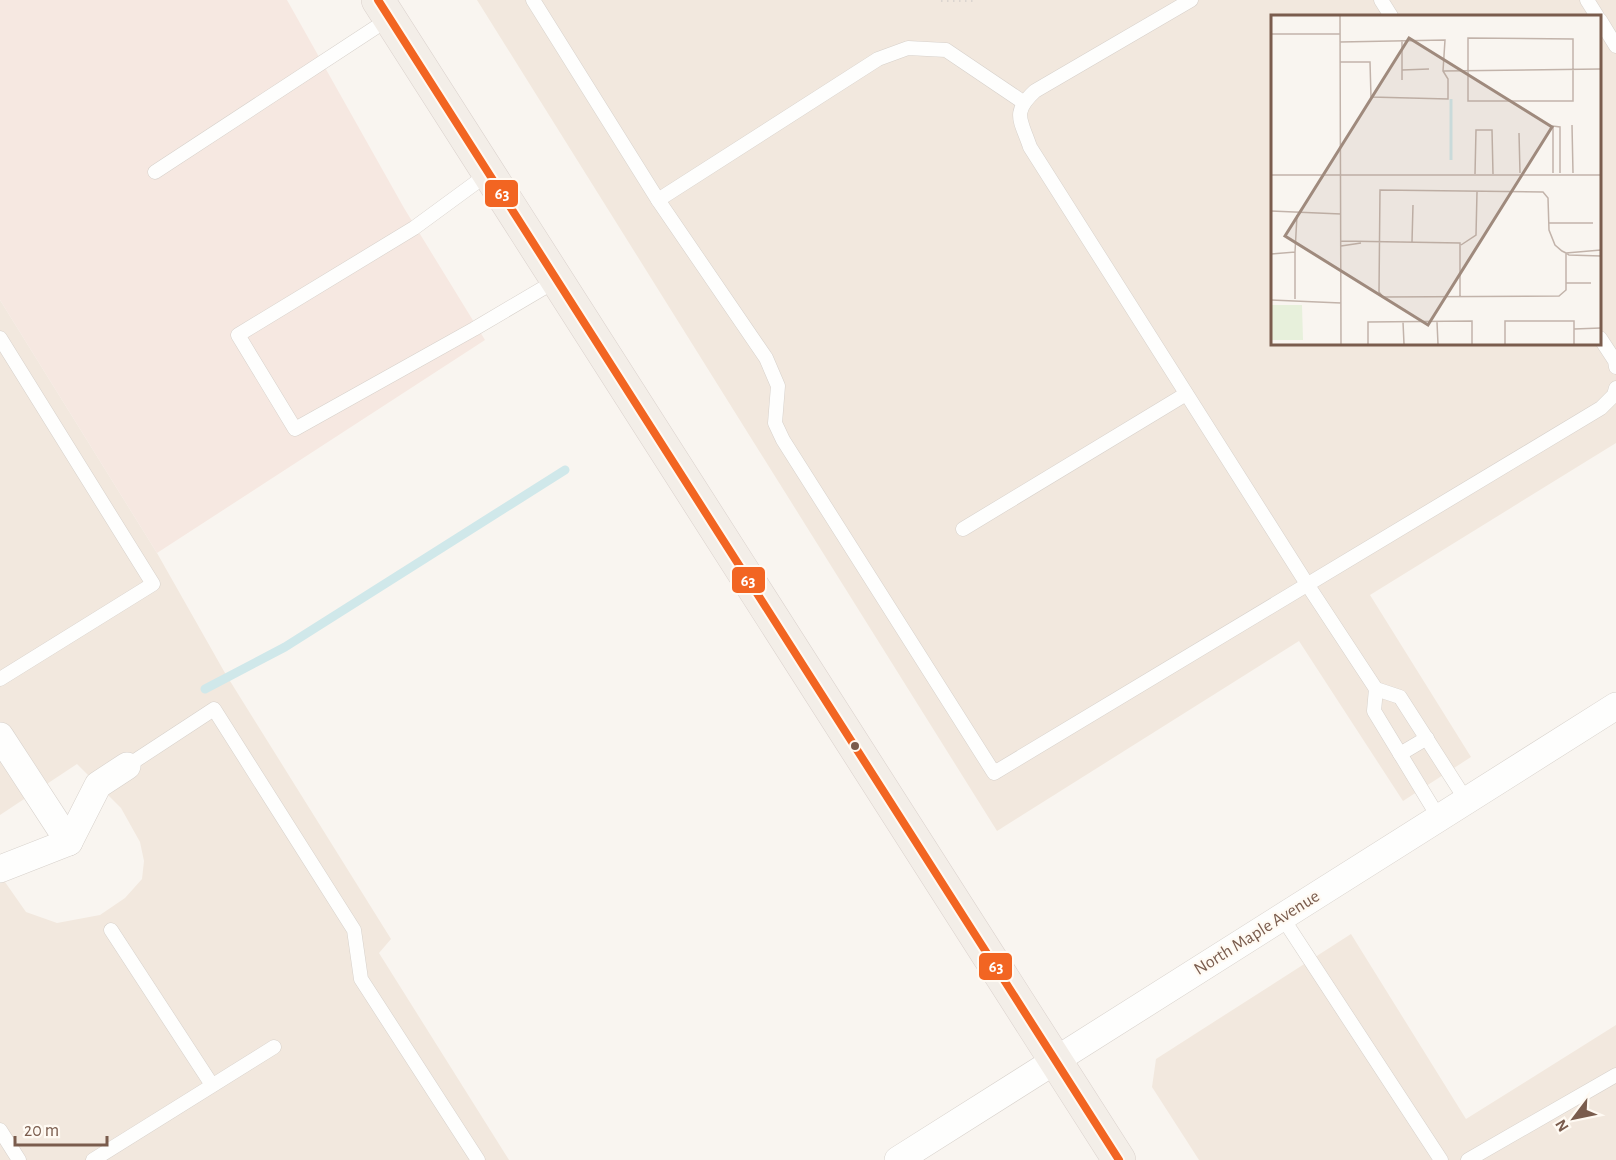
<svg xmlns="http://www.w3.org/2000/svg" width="1616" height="1160" viewBox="0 0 1616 1160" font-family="'Alegreya Sans',sans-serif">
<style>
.residential{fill:#f2e8de;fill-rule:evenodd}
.commercial{fill:#f6e8e1}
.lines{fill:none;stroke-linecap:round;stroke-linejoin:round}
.stream{stroke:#d0e8ea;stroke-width:9}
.lane-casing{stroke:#d7d1cb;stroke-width:15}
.street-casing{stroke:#d7d1cb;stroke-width:28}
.primary-casing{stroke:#dad1cc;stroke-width:34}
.path{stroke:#dcd5d0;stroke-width:4;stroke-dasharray:1.5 4.5;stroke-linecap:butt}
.lane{stroke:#fefefd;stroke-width:14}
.street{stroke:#fefefd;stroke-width:27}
.primary{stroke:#f3eee8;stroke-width:33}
.bus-1-casing{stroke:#fffaf3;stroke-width:12}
.bus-1{stroke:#f26522;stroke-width:8}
.bus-dot{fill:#7a5c4d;stroke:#fffaf3;stroke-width:2}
.labels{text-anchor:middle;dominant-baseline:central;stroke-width:4.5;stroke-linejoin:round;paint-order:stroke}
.street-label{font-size:18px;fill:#7a5c4d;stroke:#fffaf3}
.inset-river{fill:none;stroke:#d0e8ea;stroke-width:3}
.inset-road{fill:none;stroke:#c2b3aa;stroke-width:1.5}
.view{fill:#9f8a7d;fill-opacity:0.15;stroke:#9f8a7d;stroke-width:3}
.inset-edge{fill:none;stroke:#7a5c4d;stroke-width:3}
.line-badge{stroke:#fffaf3;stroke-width:2}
.badge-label{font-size:16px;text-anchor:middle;font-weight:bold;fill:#fff}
</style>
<rect width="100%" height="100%" fill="#f9f5f0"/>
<g class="residential">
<path d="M477,0H1616V443L1370,595L1471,757L1403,801L1299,641L997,831ZM1272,16H1600V344H1272Z"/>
<path d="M0,300L157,553L225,673L391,939L379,953L509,1160H0V868L5,882L26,912L57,923L100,915L125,898L142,879L144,861L140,842L121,808L77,764L0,815Z"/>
<path d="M1351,934L1466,1119L1616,1025V1160H1199L1152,1087L1156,1059Z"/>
</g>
<path class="commercial" d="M0,0H287L404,208L485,340L157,553L0,300Z"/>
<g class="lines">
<path class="stream" d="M205,689L285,647L565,470"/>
<defs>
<g id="lane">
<path d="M533,0L658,200L766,358L778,386L775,423L783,440L994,773L1601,408L1614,395L1616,388"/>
<path d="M1191,0L1035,91C1011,113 1021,120 1030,147L1307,584L1376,689L1400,697L1466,800"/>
<path d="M1381,0L1391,16"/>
<path d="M1587,0L1597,16"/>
<path d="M1600,20L1616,46"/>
<path d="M155,172L390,18"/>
<path d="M489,173L414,228L238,335L295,429L474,329L557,280"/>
<path d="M658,200L878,59L908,48L946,50L1023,102"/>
<path d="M0,338L153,584L0,679"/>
<path d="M1600,338L1615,361L1616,367"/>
<path d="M963,529L1186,394"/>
<path d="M1376,689L1374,711L1439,818"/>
<path d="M1400,754L1427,738"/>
<path d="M127,766L214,709L354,930L361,979L478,1160"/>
<path d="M1282,917L1441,1160"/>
<path d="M111,930L212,1085"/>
<path d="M0,1130L19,1160"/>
<path d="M93,1160L274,1047"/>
<path d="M1468,1160L1616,1075"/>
</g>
<g id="street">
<path d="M0,736L69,842"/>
<path d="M0,869L69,842L98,785L127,766"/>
<path d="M898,1160L1616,706"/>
</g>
<path id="primary" d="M378,0L1119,1160"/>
</defs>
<use href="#lane" class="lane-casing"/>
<use href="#street" class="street-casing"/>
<use href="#primary" class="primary-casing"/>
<path class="path" d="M941,0H973"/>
<use href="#lane" class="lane"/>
<use href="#street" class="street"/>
<use href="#primary" class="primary"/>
<defs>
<path id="bus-1" d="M378,0L1119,1160"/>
</defs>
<use href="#bus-1" class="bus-1-casing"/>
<use href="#bus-1" class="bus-1"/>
</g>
<circle class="bus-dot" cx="855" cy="746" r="5"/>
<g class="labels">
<g class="street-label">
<text transform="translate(1257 933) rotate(-32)">North Maple Avenue</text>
</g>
</g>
<g transform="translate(1271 15)">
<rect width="330" height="330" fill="#f9f5f0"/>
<path d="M0,290H31L32,325H0Z" fill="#e7f0db"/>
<path class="inset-river" d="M180,145V84"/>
<path class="inset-road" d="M69,1L70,329M0,19H69M197,23L302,24V86H197ZM131,25V65M69,47H99L100,82L177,84V64L172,56L174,25L69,27M131,55L158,54M172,56L330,54M301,110L302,158M248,118L249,158M282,158V111L289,112V158M204,159L205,115H221L222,159M0,160H330M0,196L70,199M278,208H322M70,226L189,228V281M141,227L142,190M190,230L205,220L206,177M70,231L90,228M24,237L26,200M295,238V275L288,281L112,282L108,277L109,175L272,177L277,183L278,215L284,230L291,236L295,238L298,240L330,241M295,238L330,235M0,239L24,237V284M295,268H320M0,285L70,288M132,307L133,329M166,307L167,329M303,314L330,313M97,329V307L201,306V329M234,329V306H303V329"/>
<path class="view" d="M138,23L281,112L157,310L14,221Z"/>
<rect width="330" height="330" class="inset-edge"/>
</g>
<g class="line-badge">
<rect x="484" y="179" width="35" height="29" rx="6" fill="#f26522"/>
<rect x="731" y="566" width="35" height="28" rx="6" fill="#f26522"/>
<rect x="978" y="952" width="35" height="29" rx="6" fill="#f26522"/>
</g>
<g class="badge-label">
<text x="502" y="199">63</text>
<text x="748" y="586">63</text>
<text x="996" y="972">63</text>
</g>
<g transform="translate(1574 1118) rotate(238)" stroke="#fffaf3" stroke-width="4.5" paint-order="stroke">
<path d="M0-4.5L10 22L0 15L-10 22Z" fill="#7a5c4d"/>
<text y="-9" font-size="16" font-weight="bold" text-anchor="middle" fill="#7a5c4d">N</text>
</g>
<path d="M15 1136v9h92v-9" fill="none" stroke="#7a5c4d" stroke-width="3"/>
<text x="24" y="1136" font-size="18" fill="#7a5c4d" stroke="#fffaf3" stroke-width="4.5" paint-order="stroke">20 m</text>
</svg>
